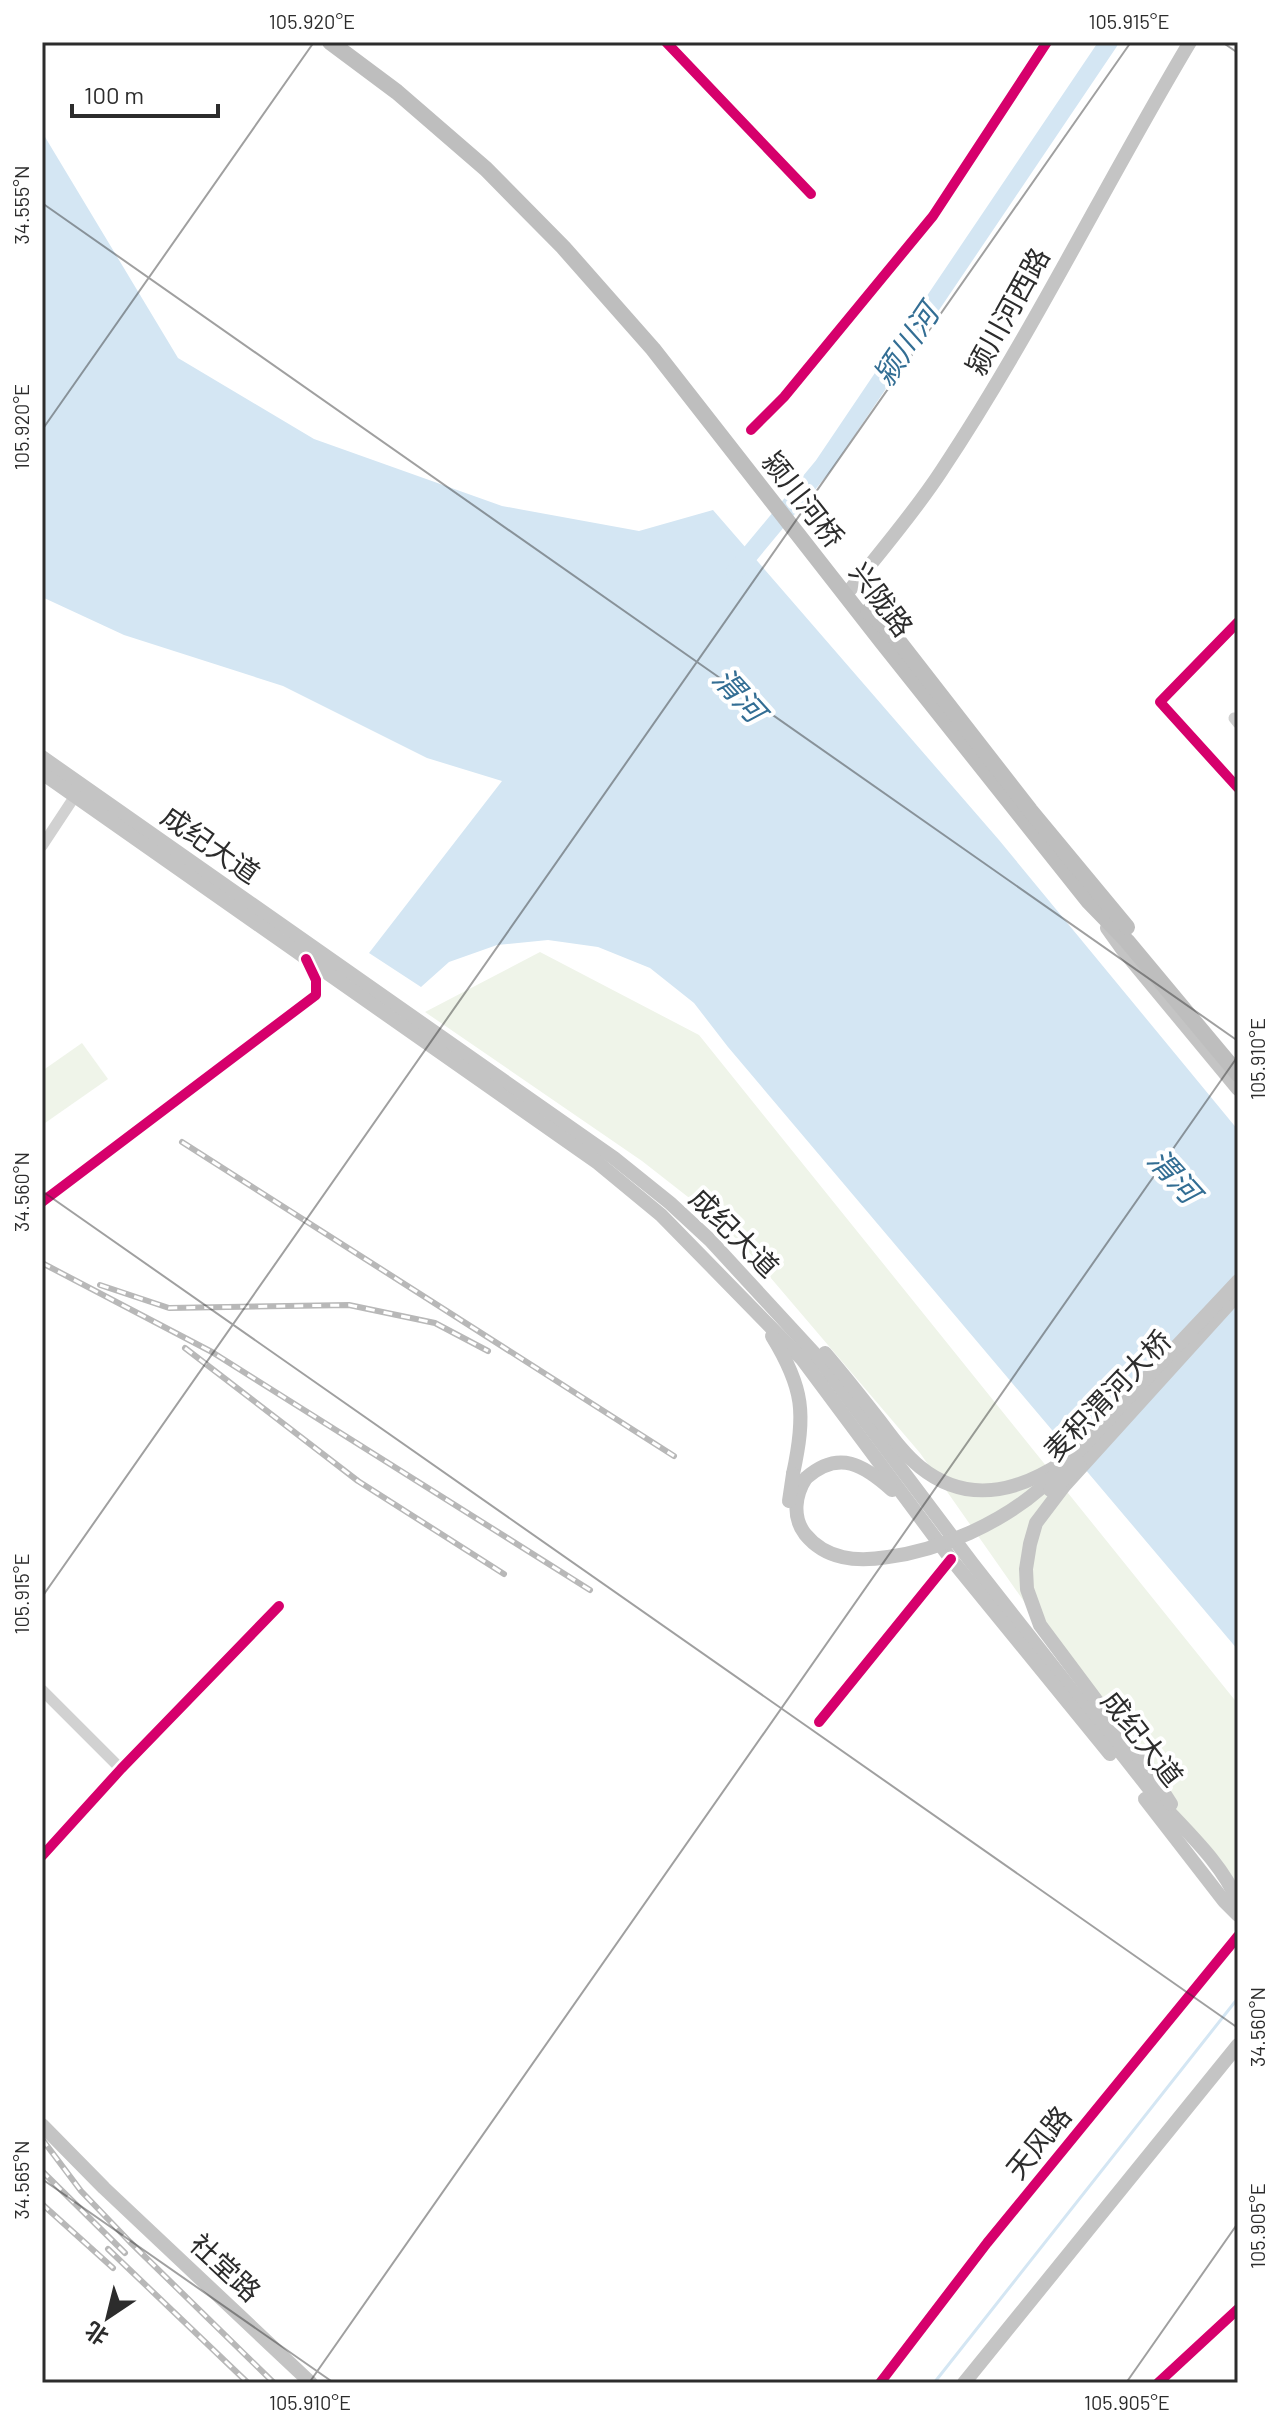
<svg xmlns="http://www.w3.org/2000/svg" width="1280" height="2425" viewBox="0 0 1280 2425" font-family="Barlow,'Noto Sans SC',sans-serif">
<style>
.green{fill:#eff4e9}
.water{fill:#d4e6f3}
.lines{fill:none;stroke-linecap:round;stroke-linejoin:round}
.stream{stroke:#d4e6f3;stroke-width:3}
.river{stroke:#d4e6f3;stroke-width:18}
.minor{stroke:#d1d1d1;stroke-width:11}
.major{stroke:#c4c4c4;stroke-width:14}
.highway{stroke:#bebebe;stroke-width:16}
.rail-casing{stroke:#b8b8b8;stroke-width:6}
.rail{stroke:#fff;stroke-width:3;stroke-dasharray:9;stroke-linecap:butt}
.major-bridge{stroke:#c4c4c4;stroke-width:14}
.cycleway-casing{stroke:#fff;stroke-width:15}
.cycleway{stroke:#d6006c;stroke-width:10}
.ticks{fill:none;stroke:#2c2c2c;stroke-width:2;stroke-opacity:0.45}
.labels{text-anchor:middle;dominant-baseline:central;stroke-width:8;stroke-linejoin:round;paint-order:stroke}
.street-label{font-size:28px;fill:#2c2c2c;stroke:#fff}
.water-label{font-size:30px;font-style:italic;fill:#336e94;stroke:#fff}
.neatline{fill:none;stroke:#2c2c2c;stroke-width:3}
.ticks-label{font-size:20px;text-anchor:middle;fill:#2c2c2c}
</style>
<rect width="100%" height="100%" fill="#fff"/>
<g class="green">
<path d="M540,952L699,1035L1238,1704V1907L920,1453L741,1243L697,1204L642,1161L425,1012Z"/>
<path d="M82,1043L108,1079L45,1123L42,1119V1071Z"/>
</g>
<path class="water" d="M42,132L178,358L314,439L502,506L639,531L713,510L999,840L1238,1130V1650L728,1047L694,1003L650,968L598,947L548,940L497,945L449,962L421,987L369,953L502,781L427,758L283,686L124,635L42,597Z"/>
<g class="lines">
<path class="stream" d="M934,2383L1238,1998"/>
<path class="river" d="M735,572L823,466L1109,42"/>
<g class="minor">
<path d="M666,42L811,194"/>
<path d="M751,430L784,397L933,216L1047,42"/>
<path d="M1238,622L1160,702L1238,788"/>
<path d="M1234,718L1238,723"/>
<path d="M42,846L75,796"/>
<path d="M42,1202L316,995V980L306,959"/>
<path d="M42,1690L121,1769"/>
<path d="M819,1722L951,1559"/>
<path d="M42,1856L121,1769L279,1606"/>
<path d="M880,2383L987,2243L1238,1936"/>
<path d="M1158,2383L1238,2309"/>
</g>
<g class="major">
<path d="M849,591C880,552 914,513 942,470C1033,333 1105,184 1190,42"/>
<path d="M42,757L614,1158L670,1203L710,1240L814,1353L972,1563L1158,1800C1186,1831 1222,1863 1238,1902"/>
<path d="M42,773L598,1163L661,1215L802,1359L951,1559L1110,1754"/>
<path d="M1107,928L1122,949L1238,1089"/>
<path d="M772,1336C804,1388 806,1414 793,1474"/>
<path d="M825,1353C844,1375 862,1398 880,1421C892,1437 904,1454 920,1467C967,1505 1017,1492 1063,1462"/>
<path d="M806,1478C839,1449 864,1465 892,1490"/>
<path d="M1145,1799L1224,1901L1238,1915"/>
<path d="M1171,1804L1155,1779L1040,1625L1027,1589L1026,1569L1030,1544L1036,1523L1064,1486L1238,1294"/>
<path d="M42,2125L104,2188L311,2383"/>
<path d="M964,2383L1238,2045"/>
</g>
<g class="highway">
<path d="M330,42L397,92L486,169L563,247L653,349L882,642L1089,902L1127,941L1238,1074"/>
<path d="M868,611L897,639L1030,810L1127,927"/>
</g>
<defs>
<g id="rail">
<path d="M182,1142L674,1456"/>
<path d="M42,1263L212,1352L590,1590"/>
<path d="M100,1285L169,1308L349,1305L435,1323L488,1351"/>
<path d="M185,1348L358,1481L504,1574"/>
<path d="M42,2139L81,2191L130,2242L274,2383"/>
<path d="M42,2171L125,2253"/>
<path d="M42,2204L113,2268"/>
<path d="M108,2249L248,2383"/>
</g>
</defs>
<use href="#rail" class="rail-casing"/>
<use href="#rail" class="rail"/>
<g class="major-bridge">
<path d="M806,1478C795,1495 792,1517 805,1534C826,1560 857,1562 888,1557C941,1550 1001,1523 1041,1488C1071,1461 1098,1430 1126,1400C1163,1360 1201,1321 1238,1281"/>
<path d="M1050,1490L1080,1466"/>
<path d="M789,1501L793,1474"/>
</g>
<defs>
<g id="cycleway">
<path d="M666,42L811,194"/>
<path d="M751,430L784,397L933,216L1047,42"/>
<path d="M1238,622L1160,702L1238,788"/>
<path d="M42,1202L316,995V980L306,959"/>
<path d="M819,1722L951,1559"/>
<path d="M42,1856L121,1769L279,1606"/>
<path d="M880,2383L987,2243L1238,1936"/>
<path d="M1158,2383L1238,2309"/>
</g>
</defs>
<use href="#cycleway" class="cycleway-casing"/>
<use href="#cycleway" class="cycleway"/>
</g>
<path class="ticks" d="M1222,42L1238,53M42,203L1238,1041M42,430L314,42M42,1191L1238,2028M42,1597L1131,42M42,2179L334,2383M309,2383L1238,1056M1126,2383L1238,2223"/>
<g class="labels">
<g class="street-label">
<text transform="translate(1007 311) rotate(-61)">颍川河西路</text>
<text transform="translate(804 499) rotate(52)">颍川河桥</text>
<text transform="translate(882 599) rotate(53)">兴陇路</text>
<text transform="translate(211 844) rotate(35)">成纪大道</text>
<text transform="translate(735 1232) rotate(45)">成纪大道</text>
<text transform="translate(1107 1395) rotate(-46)">麦积渭河大桥</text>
<text transform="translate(1143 1738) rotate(52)">成纪大道</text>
<text transform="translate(1038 2142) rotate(-51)">天风路</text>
<text transform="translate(226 2267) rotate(43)">社堂路</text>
</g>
<g class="water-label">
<text transform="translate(905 344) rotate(-56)">颍川河</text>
<text transform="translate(740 694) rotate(48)">渭河</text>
<text transform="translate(1175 1175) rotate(48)">渭河</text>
</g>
</g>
<rect width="1280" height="2425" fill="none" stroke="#ffffff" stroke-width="88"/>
<g transform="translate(108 2317) rotate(215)" stroke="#ffffff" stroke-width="6" paint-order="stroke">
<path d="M0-6L14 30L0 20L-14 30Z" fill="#2c2c2c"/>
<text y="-12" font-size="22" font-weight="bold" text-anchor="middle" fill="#2c2c2c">北</text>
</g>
<path d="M72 104v12h146v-12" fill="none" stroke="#2c2c2c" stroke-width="4"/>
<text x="84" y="104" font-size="24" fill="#2c2c2c" stroke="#ffffff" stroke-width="6" paint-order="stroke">100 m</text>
<rect x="44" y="44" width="1192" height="2337" class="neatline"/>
<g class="ticks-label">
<text x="312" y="29">105.920°E</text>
<text x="1129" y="29">105.915°E</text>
<text transform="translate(22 205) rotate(-90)" y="7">34.555°N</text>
<text transform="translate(22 427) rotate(-90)" y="7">105.920°E</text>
<text transform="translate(1258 1059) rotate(-90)" y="7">105.910°E</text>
<text transform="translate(22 1192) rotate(-90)" y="7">34.560°N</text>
<text transform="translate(22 1594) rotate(-90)" y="7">105.915°E</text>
<text transform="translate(1258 2027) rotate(-90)" y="7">34.560°N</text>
<text transform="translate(22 2180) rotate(-90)" y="7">34.565°N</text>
<text transform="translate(1258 2226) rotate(-90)" y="7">105.905°E</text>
<text x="310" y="2410">105.910°E</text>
<text x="1127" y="2410">105.905°E</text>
</g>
</svg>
